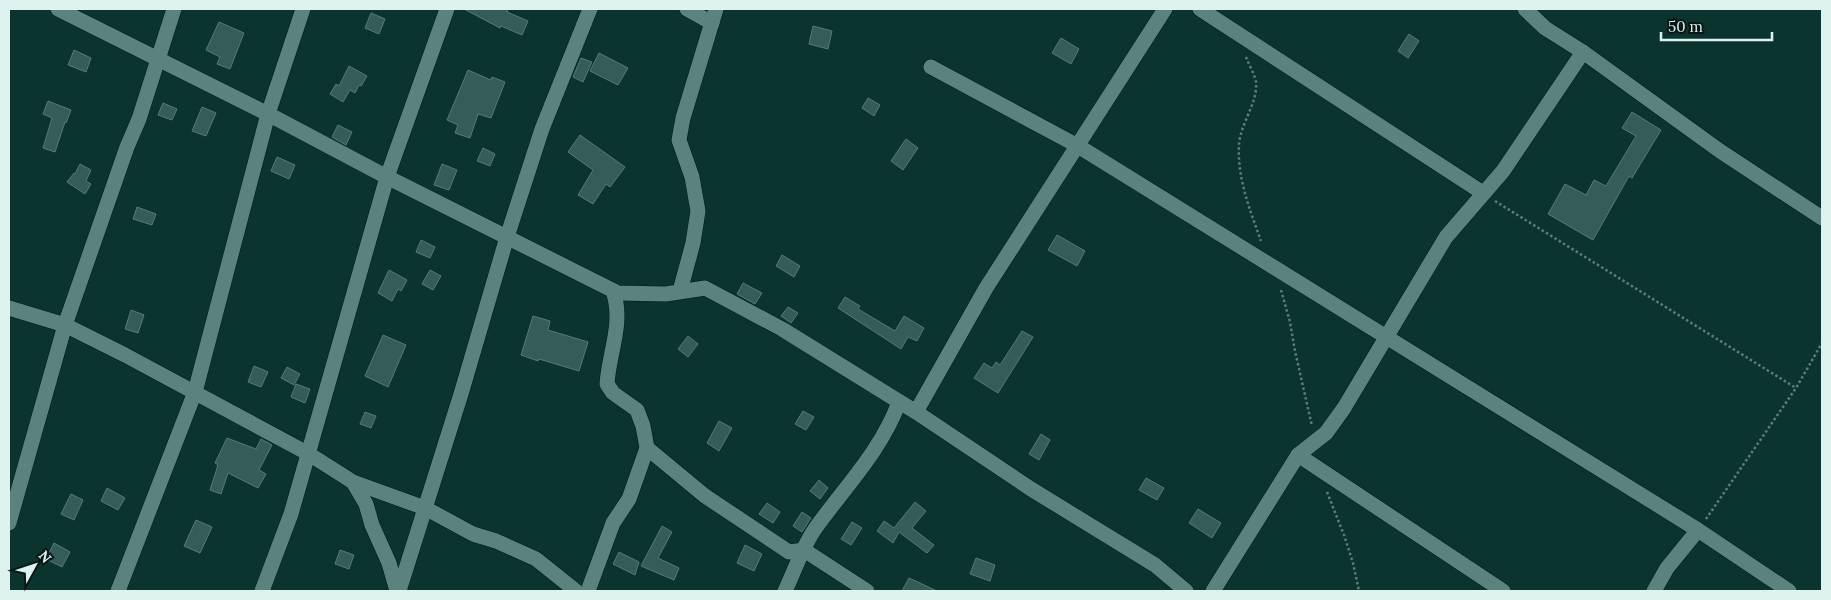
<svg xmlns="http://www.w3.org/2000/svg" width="1831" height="600" viewBox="0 0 1831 600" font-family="Lora,serif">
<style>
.building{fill:#365c57;stroke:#547b75}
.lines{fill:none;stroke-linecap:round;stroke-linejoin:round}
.minor-casing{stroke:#001a17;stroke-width:16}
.path{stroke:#5d7d79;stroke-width:2.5;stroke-dasharray:2.5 2.5;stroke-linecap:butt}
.minor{stroke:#5b827c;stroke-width:15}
</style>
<rect width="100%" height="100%" fill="#0c342f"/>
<g class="building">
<path d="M464,9H508L507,12L528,21L522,35L501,26L500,28Z"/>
<path d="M371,13L385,19L379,34L365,28Z"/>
<path d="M219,22L244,33L230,69L217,64L220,57L206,50Z"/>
<path d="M813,26L832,31L828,49L809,44Z"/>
<path d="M1409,34L1419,41L1408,58L1398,51Z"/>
<path d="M1061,38L1079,49L1071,64L1052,53Z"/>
<path d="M74,50L91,58L86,72L68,65Z"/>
<path d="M599,53L628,68L618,85L590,71Z"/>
<path d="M581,58L592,62L583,82L573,77Z"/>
<path d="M349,66L367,76L361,86L359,85L355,93L350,90L343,102L330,94L336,84L339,86Z"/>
<path d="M468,70L491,80L492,77L505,82L491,118L478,114L470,138L455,133L458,125L447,120Z"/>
<path d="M868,98L880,105L874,116L862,108Z"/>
<path d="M48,101L71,110L66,123L65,122L55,152L43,148L52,118L43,114Z"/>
<path d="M163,103L177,109L172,120L158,115Z"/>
<path d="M202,107L216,113L206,136L192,131Z"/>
<path d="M1632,112L1661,130L1632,178L1629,176L1593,240L1548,214L1565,184L1586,195L1594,180L1606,186L1636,136L1622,128Z"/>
<path d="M338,125L352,132L346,145L332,137Z"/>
<path d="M580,135L625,167L610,187L606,184L593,204L578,195L593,170L568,152Z"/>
<path d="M906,139L918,148L903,170L891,161Z"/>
<path d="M483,148L495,154L490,166L477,161Z"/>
<path d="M277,157L295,165L289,179L271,171Z"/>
<path d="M80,164L91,170L86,181L91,184L85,194L67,182L74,173L75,174Z"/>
<path d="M442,164L457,170L449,190L434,185Z"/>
<path d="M137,207L156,214L152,225L133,219Z"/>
<path d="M1057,235L1085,251L1077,266L1048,250Z"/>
<path d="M421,240L435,247L430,258L416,252Z"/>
<path d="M782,255L800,266L794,277L776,266Z"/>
<path d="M389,270L407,280L401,291L398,289L392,301L378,293Z"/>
<path d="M430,270L441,276L433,290L422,284Z"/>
<path d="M743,283L762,293L755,304L737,294Z"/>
<path d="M845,297L860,306L858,309L895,331L904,316L924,328L917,341L908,337L901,349L838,308Z"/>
<path d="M788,307L798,313L791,323L781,316Z"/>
<path d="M131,310L144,315L138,333L125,329Z"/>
<path d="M533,316L550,321L548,330L588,342L579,371L539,359L538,361L521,355Z"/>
<path d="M1022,331L1033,337L998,393L974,378L984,363L992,368L996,362L1000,365Z"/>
<path d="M383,335L406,345L388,387L365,376Z"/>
<path d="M688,336L698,344L688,357L678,349Z"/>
<path d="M254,366L268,372L261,387L248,382Z"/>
<path d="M287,367L300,374L294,385L281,378Z"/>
<path d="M296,384L310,389L305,403L291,397Z"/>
<path d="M803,411L814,417L806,430L795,424Z"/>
<path d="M365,412L376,416L371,428L360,424Z"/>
<path d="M719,421L732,428L719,451L707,443Z"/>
<path d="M1041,434L1050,440L1039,460L1029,454Z"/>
<path d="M227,438L256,449L261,439L272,445L259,470L266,474L258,488L228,473L221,494L210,490L218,465L215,463Z"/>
<path d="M1146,478L1164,488L1157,500L1139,490Z"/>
<path d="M819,480L828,488L820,499L810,491Z"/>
<path d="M107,488L125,498L118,510L101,501Z"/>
<path d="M71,494L83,500L74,520L61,514Z"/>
<path d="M915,502L926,511L912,528L934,545L927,553L899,532L893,543L877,531L884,521L894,528Z"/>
<path d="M767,503L780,512L773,523L759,514Z"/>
<path d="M1198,509L1221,523L1212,538L1189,523Z"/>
<path d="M802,512L811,518L802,532L793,526Z"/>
<path d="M196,520L212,527L200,553L184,546Z"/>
<path d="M852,522L862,528L851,545L841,539Z"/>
<path d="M662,526L672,532L658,558L679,568L674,580L641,566Z"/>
<path d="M54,543L70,552L62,567L46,559Z"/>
<path d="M745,545L762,554L754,571L737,563Z"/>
<path d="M340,550L354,555L349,569L335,564Z"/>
<path d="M619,552L639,562L635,575L613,564Z"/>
<path d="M976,558L995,565L990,581L970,574Z"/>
<path d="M909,578L937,591H902Z"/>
</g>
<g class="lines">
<defs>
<g id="minor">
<path d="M58,9L268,114L387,177L618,293L666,294L705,288L782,329L916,412L1031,489L1155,565L1186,591"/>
<path d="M687,9L712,23"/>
<path d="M1200,9L1483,193"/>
<path d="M1525,9L1545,28L1583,52L1720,151L1822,218"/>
<path d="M931,67L1078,146L1698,530L1789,591"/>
<path d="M680,291L693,243L698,211L692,177L679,140L683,118L716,9"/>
<path d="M9,308L65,325L125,355L309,454L353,482L366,504L372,525L389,563L397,591"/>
<path d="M916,412L986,288L1165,9"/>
<path d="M647,448L705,496L789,552L804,550L867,591"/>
<path d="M1298,455L1503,591"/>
<path d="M353,482L425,508L473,534L496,541L536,559L576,591"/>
<path d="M9,523L65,325L127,147L139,119L174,9"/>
<path d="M118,591L195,392L268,114L303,9"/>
<path d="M262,591L291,514L387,177L447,9"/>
<path d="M399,591L461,394L507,237L542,129L590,9"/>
<path d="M588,591L613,523L629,499L647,448L643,426L637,410L613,393L607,384C609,352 624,323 613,291"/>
<path d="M785,591C794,572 804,543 817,526C846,486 882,449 899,402"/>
<path d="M1213,591L1298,455L1326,433L1344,408L1446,237L1503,171L1583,52"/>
<path d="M1654,591L1667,568L1698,530"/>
</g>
</defs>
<use href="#minor" class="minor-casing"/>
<g class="path">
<path d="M1246,57C1249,65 1255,75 1256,82C1258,103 1240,124 1239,145C1237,178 1250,210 1261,241"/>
<path d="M1495,201L1796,388"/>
<path d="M1281,290L1290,322L1295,351L1312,426"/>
<path d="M1327,492L1344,535L1353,563L1359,591"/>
<path d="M1706,519L1796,388L1822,343"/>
</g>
<use href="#minor" class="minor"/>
</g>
<rect width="1831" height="600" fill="none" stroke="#def2ef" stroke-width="20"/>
<g transform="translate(35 565) rotate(50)" stroke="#091816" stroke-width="4" paint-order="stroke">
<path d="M0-4L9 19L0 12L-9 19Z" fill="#def2ef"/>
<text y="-8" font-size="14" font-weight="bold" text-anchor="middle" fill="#def2ef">N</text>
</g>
<path d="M1661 32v8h111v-8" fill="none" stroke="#def2ef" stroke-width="2.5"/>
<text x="1668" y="32" font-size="15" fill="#def2ef" stroke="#091816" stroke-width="4" paint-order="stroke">50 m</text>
</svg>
